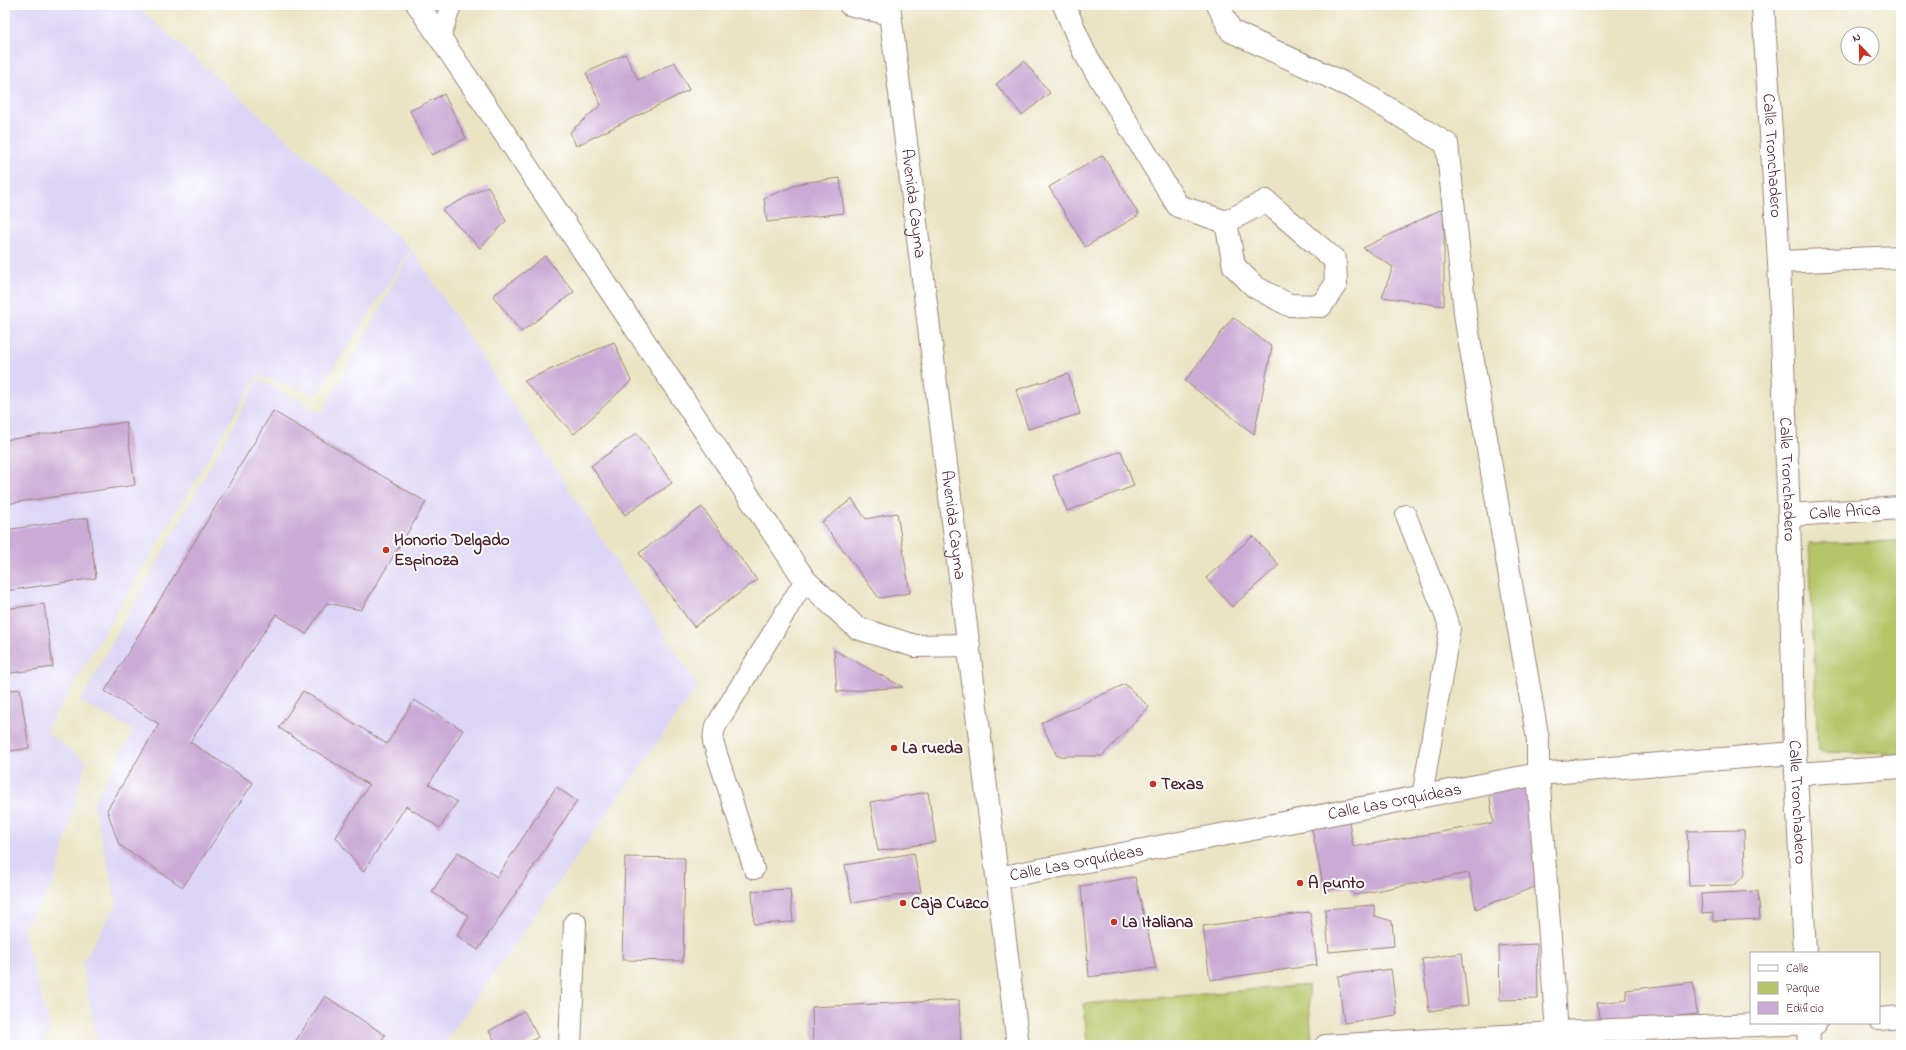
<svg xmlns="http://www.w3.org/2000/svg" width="1906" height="1050" viewBox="0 0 1906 1050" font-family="'Indie Flower',sans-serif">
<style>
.built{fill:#ddd5f6}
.green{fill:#b6c568;stroke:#80724a}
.building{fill:#cbaad5}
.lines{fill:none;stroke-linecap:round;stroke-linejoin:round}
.service-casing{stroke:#9a8278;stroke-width:22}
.pedestrian-casing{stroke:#9a8278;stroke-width:24}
.minor-casing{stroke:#9a8278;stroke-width:24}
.tertiary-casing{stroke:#9a8278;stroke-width:24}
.secondary-casing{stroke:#9a8278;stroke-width:24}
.service{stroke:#fff;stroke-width:20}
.pedestrian{stroke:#fff;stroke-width:22}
.minor{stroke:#fff;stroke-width:22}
.tertiary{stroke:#fff;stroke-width:22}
.secondary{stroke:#fff;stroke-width:22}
.poi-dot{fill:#c8321e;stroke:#fff;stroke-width:1.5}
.labels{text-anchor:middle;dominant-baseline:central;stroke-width:4;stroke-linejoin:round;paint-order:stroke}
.street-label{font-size:17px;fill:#4a1f2b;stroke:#fff}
.poi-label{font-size:17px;font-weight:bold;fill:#4a1f2b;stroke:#fff;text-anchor:start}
</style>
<rect width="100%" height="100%" fill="#fff"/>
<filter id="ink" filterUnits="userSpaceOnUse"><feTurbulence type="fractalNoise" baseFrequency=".025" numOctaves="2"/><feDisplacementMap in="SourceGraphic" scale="8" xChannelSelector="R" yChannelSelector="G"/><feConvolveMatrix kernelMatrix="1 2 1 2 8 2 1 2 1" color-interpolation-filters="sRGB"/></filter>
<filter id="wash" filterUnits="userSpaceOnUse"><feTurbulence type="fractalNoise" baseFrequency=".012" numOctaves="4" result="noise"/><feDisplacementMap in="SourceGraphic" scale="16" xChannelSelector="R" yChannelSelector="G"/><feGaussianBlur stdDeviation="0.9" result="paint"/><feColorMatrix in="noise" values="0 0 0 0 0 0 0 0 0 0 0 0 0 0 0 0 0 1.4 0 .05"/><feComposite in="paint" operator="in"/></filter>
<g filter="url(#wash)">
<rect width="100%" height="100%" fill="#eae4c4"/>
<g class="built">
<path d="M13,5H135L411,249L316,395L258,375L45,732L86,761L54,884L23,929L51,1032L42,1045H5V22Z"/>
<path d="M412,250L698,686L443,1045H98L82,963L117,904L93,804L134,730L80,701L259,379L322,413Z"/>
</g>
<g class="green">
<path d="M1901,541V754L1818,752L1809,543Z"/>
<path d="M1308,985L1312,1045H1087L1084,1004Z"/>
</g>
<g id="blocks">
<g class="building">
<path d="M625,54L638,80L675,62L689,90L576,146L570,132L601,105L586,73Z"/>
<path d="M1024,61L1050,93L1022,115L996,84Z"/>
<path d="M444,94L466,138L432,155L410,111Z"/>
<path d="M1103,155L1139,215L1085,247L1049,187Z"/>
<path d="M840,178L844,213L767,222L764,198L801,183Z"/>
<path d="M488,186L506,221L480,248L442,210Z"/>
<path d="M1444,208V306L1382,297L1393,267L1363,248Z"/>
<path d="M545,256L574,292L521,332L493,296Z"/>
<path d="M1233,317L1272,347L1254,434L1185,381Z"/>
<path d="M614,342L631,381L574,434L524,381Z"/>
<path d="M1068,374L1080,414L1028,429L1016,390Z"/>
<path d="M273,411L426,502L361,610L327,603L306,634L276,614L190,742L253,783L183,887L119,845L107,810L159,724L105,691Z"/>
<path d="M126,422L135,485L5,504V440Z"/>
<path d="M637,433L672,483L625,515L591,466Z"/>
<path d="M1121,451L1134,486L1067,511L1053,476Z"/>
<path d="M852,499L866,519L897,513L910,593L879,598L822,522Z"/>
<path d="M702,507L757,580L694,627L639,553Z"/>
<path d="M88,518L96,578L5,591V530Z"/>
<path d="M1253,536L1279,565L1232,607L1206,578Z"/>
<path d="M44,604L53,667L5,674V609Z"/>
<path d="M834,650L903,687L837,692Z"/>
<path d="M1125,684L1149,707L1102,756H1057L1041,723Z"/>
<path d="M20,689L29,748L5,752V691Z"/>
<path d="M303,691L387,744L414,700L463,730L429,784L457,802L440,828L406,806L363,872L336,837L369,785L279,728Z"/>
<path d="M1534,779L1540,885L1476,909L1469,873L1354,895L1348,886L1324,891L1310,818L1348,815L1353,847L1493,823L1489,788Z"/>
<path d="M556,787L577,801L478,950L457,936L469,916L432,892L458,852L497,877Z"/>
<path d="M928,792L936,842L878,851L870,802Z"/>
<path d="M1744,830L1745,875L1734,885L1689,886L1687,831Z"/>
<path d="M914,853L921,892L852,903L845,865Z"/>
<path d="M625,857L685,858L683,961L622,960Z"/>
<path d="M1135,877L1156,968L1089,977L1081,886Z"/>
<path d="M790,889L793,922L754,924L752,891Z"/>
<path d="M1758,891L1760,919L1713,921V913L1702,914L1701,894Z"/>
<path d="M1374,905L1375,916L1392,921L1394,946L1329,952L1325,909Z"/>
<path d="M1310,912L1317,965L1210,980L1203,926Z"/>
<path d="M1537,944L1538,999L1500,1000L1499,946Z"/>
<path d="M1462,953L1468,1005L1429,1011L1422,959Z"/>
<path d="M1391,969L1397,1015L1344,1023L1338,976Z"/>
<path d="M1693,982L1697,1014L1600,1025L1597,1003L1627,1000L1626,990Z"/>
<path d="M325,996L385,1035L379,1045H293Z"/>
<path d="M959,1000L961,1045H813L812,1007Z"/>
<path d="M524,1011L538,1037L525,1045H497L489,1031Z"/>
</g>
</g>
</g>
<g filter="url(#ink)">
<use href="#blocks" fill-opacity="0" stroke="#9a8278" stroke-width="1"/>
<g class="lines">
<defs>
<g id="service">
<path d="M849,5L890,15"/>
<path d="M440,38L451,5"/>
<path d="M1406,515L1450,628L1422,797"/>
<path d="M754,869L713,742L714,731L717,724L805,580"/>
<path d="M1325,1045L1557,1032"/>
</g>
<path id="pedestrian" d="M1797,774L1901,767"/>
<g id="minor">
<path d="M1064,5L1084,52L1178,206L1226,222L1266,201L1335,260L1336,284L1321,306L1289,305L1255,287L1234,266L1226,222"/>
<path d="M1218,5L1231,31L1356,89L1447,144L1466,321L1538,740V774L1557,1032L1816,1023"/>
<path id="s1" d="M1763,5L1779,262L1789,515L1795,753L1805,953"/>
<path d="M1779,262L1901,257"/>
<path id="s2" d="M1789,515L1901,508"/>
<path id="s3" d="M998,878L1538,774L1795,753"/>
<path d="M1879,1019L1901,1017"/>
<path d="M1808,1023L1809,1045"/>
<path d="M570,1045L575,923"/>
</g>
<path id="tertiary" d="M418,5L805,580L857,628L915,646L969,645"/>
<g id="secondary">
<path id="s4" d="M889,5L1018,1045"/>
</g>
</defs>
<use href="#service" class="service-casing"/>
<use href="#pedestrian" class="pedestrian-casing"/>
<use href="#minor" class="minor-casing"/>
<use href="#tertiary" class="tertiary-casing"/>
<use href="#secondary" class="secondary-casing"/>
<use href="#service" class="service"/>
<use href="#pedestrian" class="pedestrian"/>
<use href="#minor" class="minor"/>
<use href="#tertiary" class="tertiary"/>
<use href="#secondary" class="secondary"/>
</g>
</g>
<g class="poi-dot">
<circle cx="386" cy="550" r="4"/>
<circle cx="894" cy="748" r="4"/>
<circle cx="1153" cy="784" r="4"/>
<circle cx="1300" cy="883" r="4"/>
<circle cx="903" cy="903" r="4"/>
<circle cx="1114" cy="922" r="4"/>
</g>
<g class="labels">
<g class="street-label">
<text stroke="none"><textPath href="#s1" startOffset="151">Calle Tronchadero</textPath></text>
<text stroke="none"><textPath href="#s4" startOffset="200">Avenida Cayma</textPath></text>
<text stroke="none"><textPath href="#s1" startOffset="475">Calle Tronchadero</textPath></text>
<text stroke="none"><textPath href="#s2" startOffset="56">Calle Arica</textPath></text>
<text stroke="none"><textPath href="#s4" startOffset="524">Avenida Cayma</textPath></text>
<text stroke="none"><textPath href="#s3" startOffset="404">Calle Las Orquídeas</textPath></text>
<text stroke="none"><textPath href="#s1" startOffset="798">Calle Tronchadero</textPath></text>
<text stroke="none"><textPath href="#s3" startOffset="80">Calle Las Orquídeas</textPath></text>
</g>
<g class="poi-label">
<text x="394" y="540">Honorio Delgado<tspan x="394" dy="20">Espinoza</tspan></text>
<text x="902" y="748">La rueda</text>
<text x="1161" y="784">Texas</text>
<text x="1308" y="883">A punto</text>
<text x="911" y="903">Caja Cuzco</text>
<text x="1122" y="922">La Italiana</text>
</g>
</g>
<rect width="1906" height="1050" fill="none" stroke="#fff" stroke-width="20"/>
<rect x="1750" y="952" width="130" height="72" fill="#ffffff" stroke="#b7a5aa"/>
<rect x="1758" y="965" width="20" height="6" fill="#ffffff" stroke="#b7a5aa"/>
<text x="1786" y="972" font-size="12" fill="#4a1f2b">Calle</text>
<rect x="1758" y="982" width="20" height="12" fill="#b6c568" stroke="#b7a5aa"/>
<text x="1786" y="992" font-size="12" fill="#4a1f2b">Parque</text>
<rect x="1758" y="1002" width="20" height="12" fill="#cbaad5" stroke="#b7a5aa"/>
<text x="1786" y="1012" font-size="12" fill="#4a1f2b">Edificio</text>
<g transform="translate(1860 46) rotate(338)"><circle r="19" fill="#ffffff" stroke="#b7a5aa"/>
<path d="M0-3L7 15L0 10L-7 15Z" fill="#c8321e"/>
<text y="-6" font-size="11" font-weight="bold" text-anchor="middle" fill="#4a1f2b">N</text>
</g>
</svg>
